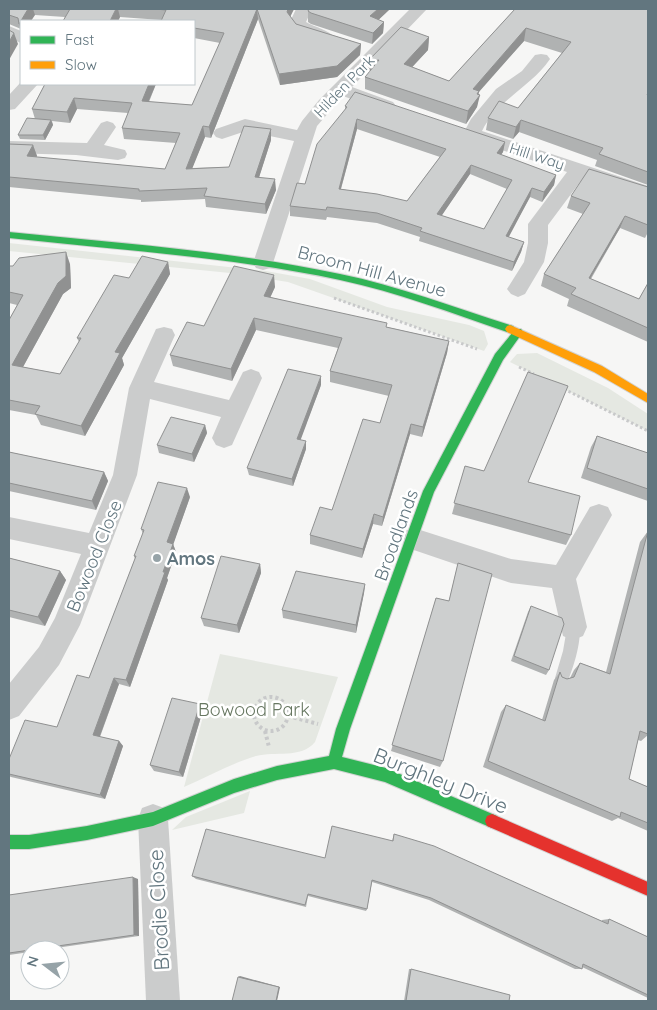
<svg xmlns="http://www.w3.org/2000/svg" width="657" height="1010" viewBox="0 0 657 1010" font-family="Quicksand,sans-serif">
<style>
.green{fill:#e5e8e2}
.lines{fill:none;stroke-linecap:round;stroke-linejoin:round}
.fast-casing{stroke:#d2d3d3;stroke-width:2}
.slow-casing{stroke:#d2d3d3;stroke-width:2}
.jam-casing{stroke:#d2d3d3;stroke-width:2}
.path-far1{stroke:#c8c9ca;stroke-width:3;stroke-dasharray:2.5 2.5;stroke-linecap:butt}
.path{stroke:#c8c9ca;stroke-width:4;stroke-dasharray:3 3;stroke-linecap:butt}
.lane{fill:#cbcccc;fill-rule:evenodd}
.street{fill:#cbcccc;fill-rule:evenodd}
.fast{fill:#30b455;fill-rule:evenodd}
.slow{fill:#ff9f0a;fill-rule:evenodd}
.jam{fill:#e5322d;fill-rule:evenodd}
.wall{fill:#b0b2b2;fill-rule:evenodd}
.shaded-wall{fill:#909191}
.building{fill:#cdcfcf;stroke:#909191;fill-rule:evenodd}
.poi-dot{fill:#96a3a8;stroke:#fff;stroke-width:2}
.labels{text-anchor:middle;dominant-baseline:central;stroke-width:5;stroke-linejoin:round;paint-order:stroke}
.far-street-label{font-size:15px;fill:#62767f;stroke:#fff}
.street-label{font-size:18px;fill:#62767f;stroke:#fff}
.poi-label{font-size:18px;font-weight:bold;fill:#62767f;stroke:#fff;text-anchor:start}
.park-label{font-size:18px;fill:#677761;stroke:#fff}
.near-street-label{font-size:21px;fill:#62767f;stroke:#fff}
</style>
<rect width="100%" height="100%" fill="#f6f6f5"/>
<g class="green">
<path d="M9,243L266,271L310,279L387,307L469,325L484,331L488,344L484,351L288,282L230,273L9,251Z"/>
<path d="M537,353L608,388L648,414V431L510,362L517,354Z"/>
<path d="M220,654L338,677L315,742C301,759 275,751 256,756C232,763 207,777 184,787Z"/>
<path d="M250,791L244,813L172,830L186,817Z"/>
</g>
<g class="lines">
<defs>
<path id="fast" d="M9,232C119,243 231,251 340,274C399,286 456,308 513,326L515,329H521L523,332L503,360L434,492L350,729L342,757L386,768L497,816L499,821L497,826L492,828L385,782L334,769L277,780L234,793L153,826L87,840L29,849H9V835H29L87,826L153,812L234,779L277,766L329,756L336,729L423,491L495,354L513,332H507C451,313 397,292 340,280C231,257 119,250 9,238Z"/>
<path id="slow" d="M510,325L602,366L648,394V403L594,372L507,332L505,329L507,326Z"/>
<path id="jam" d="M492,814L648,882V896L487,826L485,821L487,816Z"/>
</defs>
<use href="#fast" class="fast-casing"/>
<use href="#slow" class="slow-casing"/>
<use href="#jam" class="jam-casing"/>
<g class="path-far1">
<path d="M334,298L477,349"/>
<path d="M519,367L534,374"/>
<path d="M564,389L648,431"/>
</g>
<g class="path">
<circle cx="271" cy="714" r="17"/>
<path d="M288,716L318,724"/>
<path d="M265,731L269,747"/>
</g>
<path class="lane" d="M573,621L578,622C584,636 573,669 567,683L562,685L557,683L555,678L563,651L568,622Z"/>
<g class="street">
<path d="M296,9H310L311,11L306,22C314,27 329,30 334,37L332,41C319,44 297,35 289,24Z"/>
<path d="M410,9H427L352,87L393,102L396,106L393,110L387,112L343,96L317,126L273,263L270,268L263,270L256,268L253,263L294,141L246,131L222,139L216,137L213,133L216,129L245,119L297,130L302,121L319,100Z"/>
<path d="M9,26L21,31V43L9,38Z"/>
<path d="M541,54L547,55L550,59C531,87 497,100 482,131L648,186V199L583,178L548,225V243L544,262L525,294L518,297L511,294L507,289L524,262L528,243V224L567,172L466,138L463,134L471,119L496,89L522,71L535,55Z"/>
<path d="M21,82V84H38L15,109L9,110V95Z"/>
<path d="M107,121L113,123L116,127L104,145L125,150L127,154L125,158L118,160L76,155L9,153V141L87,143L101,123Z"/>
<path d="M164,327L172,329L175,335L154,382L229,400L243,372L251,369L259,372L262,378L232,445L224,448L216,445L212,438L221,417L150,399L137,475L80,625L59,665L19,716L9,720V684L39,647L55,618L81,554L9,539V517L89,533L113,475L129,388L156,329Z"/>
<path d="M599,504L608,507L612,515L576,579L587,627L583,636L573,640L563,636L552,588L511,583L405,547L401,539L405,531L414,528L511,559L556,565L590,507Z"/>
<path d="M153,804L164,808L168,819L180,1001H146L138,819L142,808Z"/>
</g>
<use href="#fast" class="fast"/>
<use href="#slow" class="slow"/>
<use href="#jam" class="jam"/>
</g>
<g class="wall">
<path d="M9,9H294L290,17L296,24L361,44L360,55L337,77L280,85L258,19L211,138L205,137L192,168L229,167L271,140L259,177L276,190L266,214L206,207L205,199L141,202V200L9,187V144L33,145L37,156L36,157L165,169L176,143L124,139L122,128L128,113L77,109L70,123L52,121L53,125L45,140L20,139L18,135L35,119L32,109L45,84H156L149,102L192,105L220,43L194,38V21L161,20L120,17L118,21H63L65,17L35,15L21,21V30V29L9,24Z"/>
<path d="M309,9H390L378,20L384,22L383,33L372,44L311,24L308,22V11Z"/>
<path d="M515,9H648V185L595,166L597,160L519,132L513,139L486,130L488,118L518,108L562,53L524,41L479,91L477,107L466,124L365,89V77L368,73L429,37L428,50L412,67L449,81Z"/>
<path d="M345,106L505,142L503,152L501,155L556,175L554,185L542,202L530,197L508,237L524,242L521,252L512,271L419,241L420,237L377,223L327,217L326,220L290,216V206L305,184L345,110ZM357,129L440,157L407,201L341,189ZM470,174L507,189L484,229L441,216Z"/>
<path d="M648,187V232L645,238L620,228L591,279L639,299L648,283V342L567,306L569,299L541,286L544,274L583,214L567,208L571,196Z"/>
<path d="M168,262L170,274L122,358L124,365L85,436L41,425L36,415L9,410V320L17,305L9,303V266H13L70,264L71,288L63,294L23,367L60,374L79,342L77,338L129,278Z"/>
<path d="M275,287L270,297L387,327L449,341L447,353L422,437L410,434L382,526L373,524L362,558L310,544V535L332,510L380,423L389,396L330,382V371L338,348L256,330L232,381L173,366L170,355L204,326Z"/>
<path d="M321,385L300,440L306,449L293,486L249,475L247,468Z"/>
<path d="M205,425L207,433L194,462L159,453L157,445Z"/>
<path d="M597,436L648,453V501L581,478L591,447Z"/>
<path d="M9,452L104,472L108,481L96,510L9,491Z"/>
<path d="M465,466L528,482L571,535L566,545L452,514Z"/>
<path d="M190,497L173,544L176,552L167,578L168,580L130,687L119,684L100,737L119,741L123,746L105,799L11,777L9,776V759L57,727L89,678L135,559L134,556L143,534L141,529Z"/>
<path d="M648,531V735L641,741L638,740L629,779L648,787V831L618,818L612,821L483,767L501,712L506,705L542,720L554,680L560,672L562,677L567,679L570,678L574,670L580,663L606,672L640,542Z"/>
<path d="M9,558L60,571L66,580L45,626L9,617Z"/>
<path d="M458,563L443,761L440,767L391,751L436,598L449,601Z"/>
<path d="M260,564L261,573L239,633L204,626L201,618Z"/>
<path d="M365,584L364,593L356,633L283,618L282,610Z"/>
<path d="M531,606L549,670L546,675L511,661L528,612Z"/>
<path d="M200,704L203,710L183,777L154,771L150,765Z"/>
<path d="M394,834L602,921V920L609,919L648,937V998L582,967V969H575L429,900L372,882L367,909L366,911L308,896L306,907L196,879L192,876L325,858L392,841Z"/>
<path d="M138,879L139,936L42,950H30V952L9,955V895Z"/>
<path d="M409,969H411L509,1001H404Z"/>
</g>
<g class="shaded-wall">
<path d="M28,9H33L35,15L31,21H21V30L19,24Z"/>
<path d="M116,9H118L120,17L118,21H110Z"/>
<path d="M257,9L258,19L211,138L209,127Z"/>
<path d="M288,9H294L287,23V12Z"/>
<path d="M378,9H390L370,28V16Z"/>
<path d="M384,22L383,33L372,44L373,33Z"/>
<path d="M526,28L524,41L471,101L473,89Z"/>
<path d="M14,33L18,44L9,60V42Z"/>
<path d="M429,37L428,50L403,77L404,64Z"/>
<path d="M361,44L360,55L337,77L280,85L279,74Z"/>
<path d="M379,60L378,72L368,73V61Z"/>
<path d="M149,84H156L144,112L142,101Z"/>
<path d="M479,91L478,96L480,95L477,107L466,124L468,111Z"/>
<path d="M74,98L77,109L70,123L67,112Z"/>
<path d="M357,119V129L338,199L339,189Z"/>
<path d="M51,120L53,125L45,140L43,135Z"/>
<path d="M521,120L519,132L513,139L516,127Z"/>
<path d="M203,126L205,137L188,179L186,169Z"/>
<path d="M271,129V140L256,187L255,177Z"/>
<path d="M505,142L503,152L495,163L497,153Z"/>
<path d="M33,145L37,156L31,167L27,156Z"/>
<path d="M471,165L470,174L436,224L437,214Z"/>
<path d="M556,175L554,185L542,202L544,192Z"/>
<path d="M275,179L276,190L266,214L265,204Z"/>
<path d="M532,188L530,197L504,246L506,236Z"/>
<path d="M625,216L620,228L584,289L589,278Z"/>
<path d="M524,242L521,252L512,271L514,262Z"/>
<path d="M66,252L70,264L71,288L63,294L18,376L12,365Z"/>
<path d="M168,262L170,274L122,358L124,365L85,436L81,426L115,352Z"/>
<path d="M274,275L275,287L266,307L264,296Z"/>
<path d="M254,318L256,330L232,381L231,369Z"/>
<path d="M449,341L447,353L422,437L423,427Z"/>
<path d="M321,376V385L298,447L297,439Z"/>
<path d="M411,424L410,434L382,526L383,517Z"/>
<path d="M205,425L207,433L194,462L192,454Z"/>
<path d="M306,441V449L293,486L292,479Z"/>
<path d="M104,472L108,481L96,510L92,501Z"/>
<path d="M187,488L190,497L171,551L167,542Z"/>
<path d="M374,514L373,524L362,558L363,549Z"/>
<path d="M173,544L176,552L167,578L168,580L130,687L126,680Z"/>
<path d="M260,564L261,573L239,633L237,625Z"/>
<path d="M60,571L66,580L45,626L38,617Z"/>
<path d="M365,584L364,593L356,633V625Z"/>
<path d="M114,678L119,684L98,741L93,735Z"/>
<path d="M200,704L203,710L183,777L179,772Z"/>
<path d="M119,741L123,746L105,799L100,795Z"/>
<path d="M133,877L138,879L139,936L134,935Z"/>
<path d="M240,976L280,987L277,1001L238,977Z"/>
</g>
<g class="building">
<path d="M9,9H28L19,24L18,18L9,15Z"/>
<path d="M70,9H116L110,21H63Z"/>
<path d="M155,9H257L209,127L203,126L186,169L229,167L244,126L271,129L255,177L275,179L265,204L204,196L207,188L139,191V189L9,177V144L33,145L27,156L165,169L180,133L122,128L132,103L74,98L67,112L32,109L45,84H149L142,101L192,105L224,33L194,28V21H161L166,10Z"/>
<path d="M257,9H288L287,12L296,24L361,44L337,66L279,74Z"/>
<path d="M309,9H378L370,16L384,22L373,33L311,13L308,11Z"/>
<path d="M515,9H648V93L647,95L648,96V172L599,154L603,148L521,120L516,127L488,118L499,101L518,108L571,42L526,28L473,89L479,91L477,94L480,95L468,111L365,77L379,60L368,61L401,27L429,37L404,64L449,81Z"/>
<path d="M9,30L14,33L9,42Z"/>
<path d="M355,92L505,142L497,153L556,175L544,192L532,188L506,236L524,242L514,262L420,231L422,228L377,213L327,207L326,210L290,206L297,183L305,184L317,144L347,107L345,106ZM357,119L446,149L407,201L377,194L339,189ZM471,165L512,180L484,229L437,214Z"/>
<path d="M27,118L51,120L43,135H18Z"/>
<path d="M589,169L648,187V225L625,216L589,278L639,299L648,283V328L571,294L576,288L544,274L590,203L571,196Z"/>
<path d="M66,252V276L58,283L12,365L60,374L81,338H77L114,275L129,278L142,256L168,262L115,352L120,353L81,426L35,414L40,406L9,400V320L23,295L9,292V266H13L19,258Z"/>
<path d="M234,266L274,275L264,296L387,323L386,327L449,341L423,427L411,424L383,517L374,514L363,549L310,535L320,507L332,510L363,419L380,423L392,385L330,371L342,338L254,318L231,369L170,355L187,322L204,326Z"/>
<path d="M288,369L321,376L297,439L306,441L292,479L247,468Z"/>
<path d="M528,372L568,386L528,482L580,496L571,535L454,503L465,466L484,471Z"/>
<path d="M171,417L205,425L192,454L157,445Z"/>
<path d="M597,436L648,453V489L587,468Z"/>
<path d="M9,452L104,472L92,501L9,483Z"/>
<path d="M158,482L187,488L167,542L173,544L163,572H165L126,680L114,678L93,735L119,741L100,795L9,774V759L25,720L57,727L77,675L89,678L136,556H134L144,530L141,529Z"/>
<path d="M648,531V734L640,731L629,779L648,787V823L621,812L620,817L488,761L506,705L545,721L560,672L562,677L567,679L574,677L580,663L610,674Z"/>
<path d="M221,556L260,564L237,625L201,618Z"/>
<path d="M9,558L60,571L38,617L9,610Z"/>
<path d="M458,563L492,574L443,761L392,745L436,598L449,601Z"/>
<path d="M296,571L365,584L356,625L282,610Z"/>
<path d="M531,606L562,618L564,624L549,670L514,656Z"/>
<path d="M172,698L200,704L179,772L150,765Z"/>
<path d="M332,826L393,841L394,834L434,846L608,924L609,919L648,937V995L583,964L582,969L431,898L372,880L367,909L308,894L305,905L192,876L206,829L325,858Z"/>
<path d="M133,877L134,935L9,953V895Z"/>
<path d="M411,969L510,995L509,1001H406Z"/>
<path d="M238,977L279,987L276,1001H232Z"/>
</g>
<circle class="poi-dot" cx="157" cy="558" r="5"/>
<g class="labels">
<g class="far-street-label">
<text transform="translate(344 86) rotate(-46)">Hilden Park</text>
<text transform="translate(537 156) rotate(18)">Hill Way</text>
</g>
<g class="street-label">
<text transform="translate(372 271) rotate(15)">Broom Hill Avenue</text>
<text transform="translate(396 535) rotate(-70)">Broadlands</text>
<text transform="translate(94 556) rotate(-68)">Bowood Close</text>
</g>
<g class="poi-label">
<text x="167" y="558">Amos</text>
</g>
<g class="park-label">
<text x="254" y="709">Bowood Park</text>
</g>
<g class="near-street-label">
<text transform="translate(441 780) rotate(22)">Burghley Drive</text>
<text transform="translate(158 910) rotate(-93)">Brodie Close</text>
</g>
</g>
<rect width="657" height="1010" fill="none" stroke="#62767f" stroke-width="20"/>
<rect x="20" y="20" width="175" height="65" fill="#ffffff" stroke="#c0c8cc"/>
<rect x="30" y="36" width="25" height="8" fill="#30b455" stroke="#c0c8cc"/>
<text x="65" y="45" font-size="15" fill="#62767f">Fast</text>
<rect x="30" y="61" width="25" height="8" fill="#ff9f0a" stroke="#c0c8cc"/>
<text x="65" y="70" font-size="15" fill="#62767f">Slow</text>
<g transform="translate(45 965) rotate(286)"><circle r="24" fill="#ffffff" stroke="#c0c8cc"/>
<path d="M0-4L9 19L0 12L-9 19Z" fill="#96a3a8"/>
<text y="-8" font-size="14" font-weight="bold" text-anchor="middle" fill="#62767f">N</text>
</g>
</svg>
